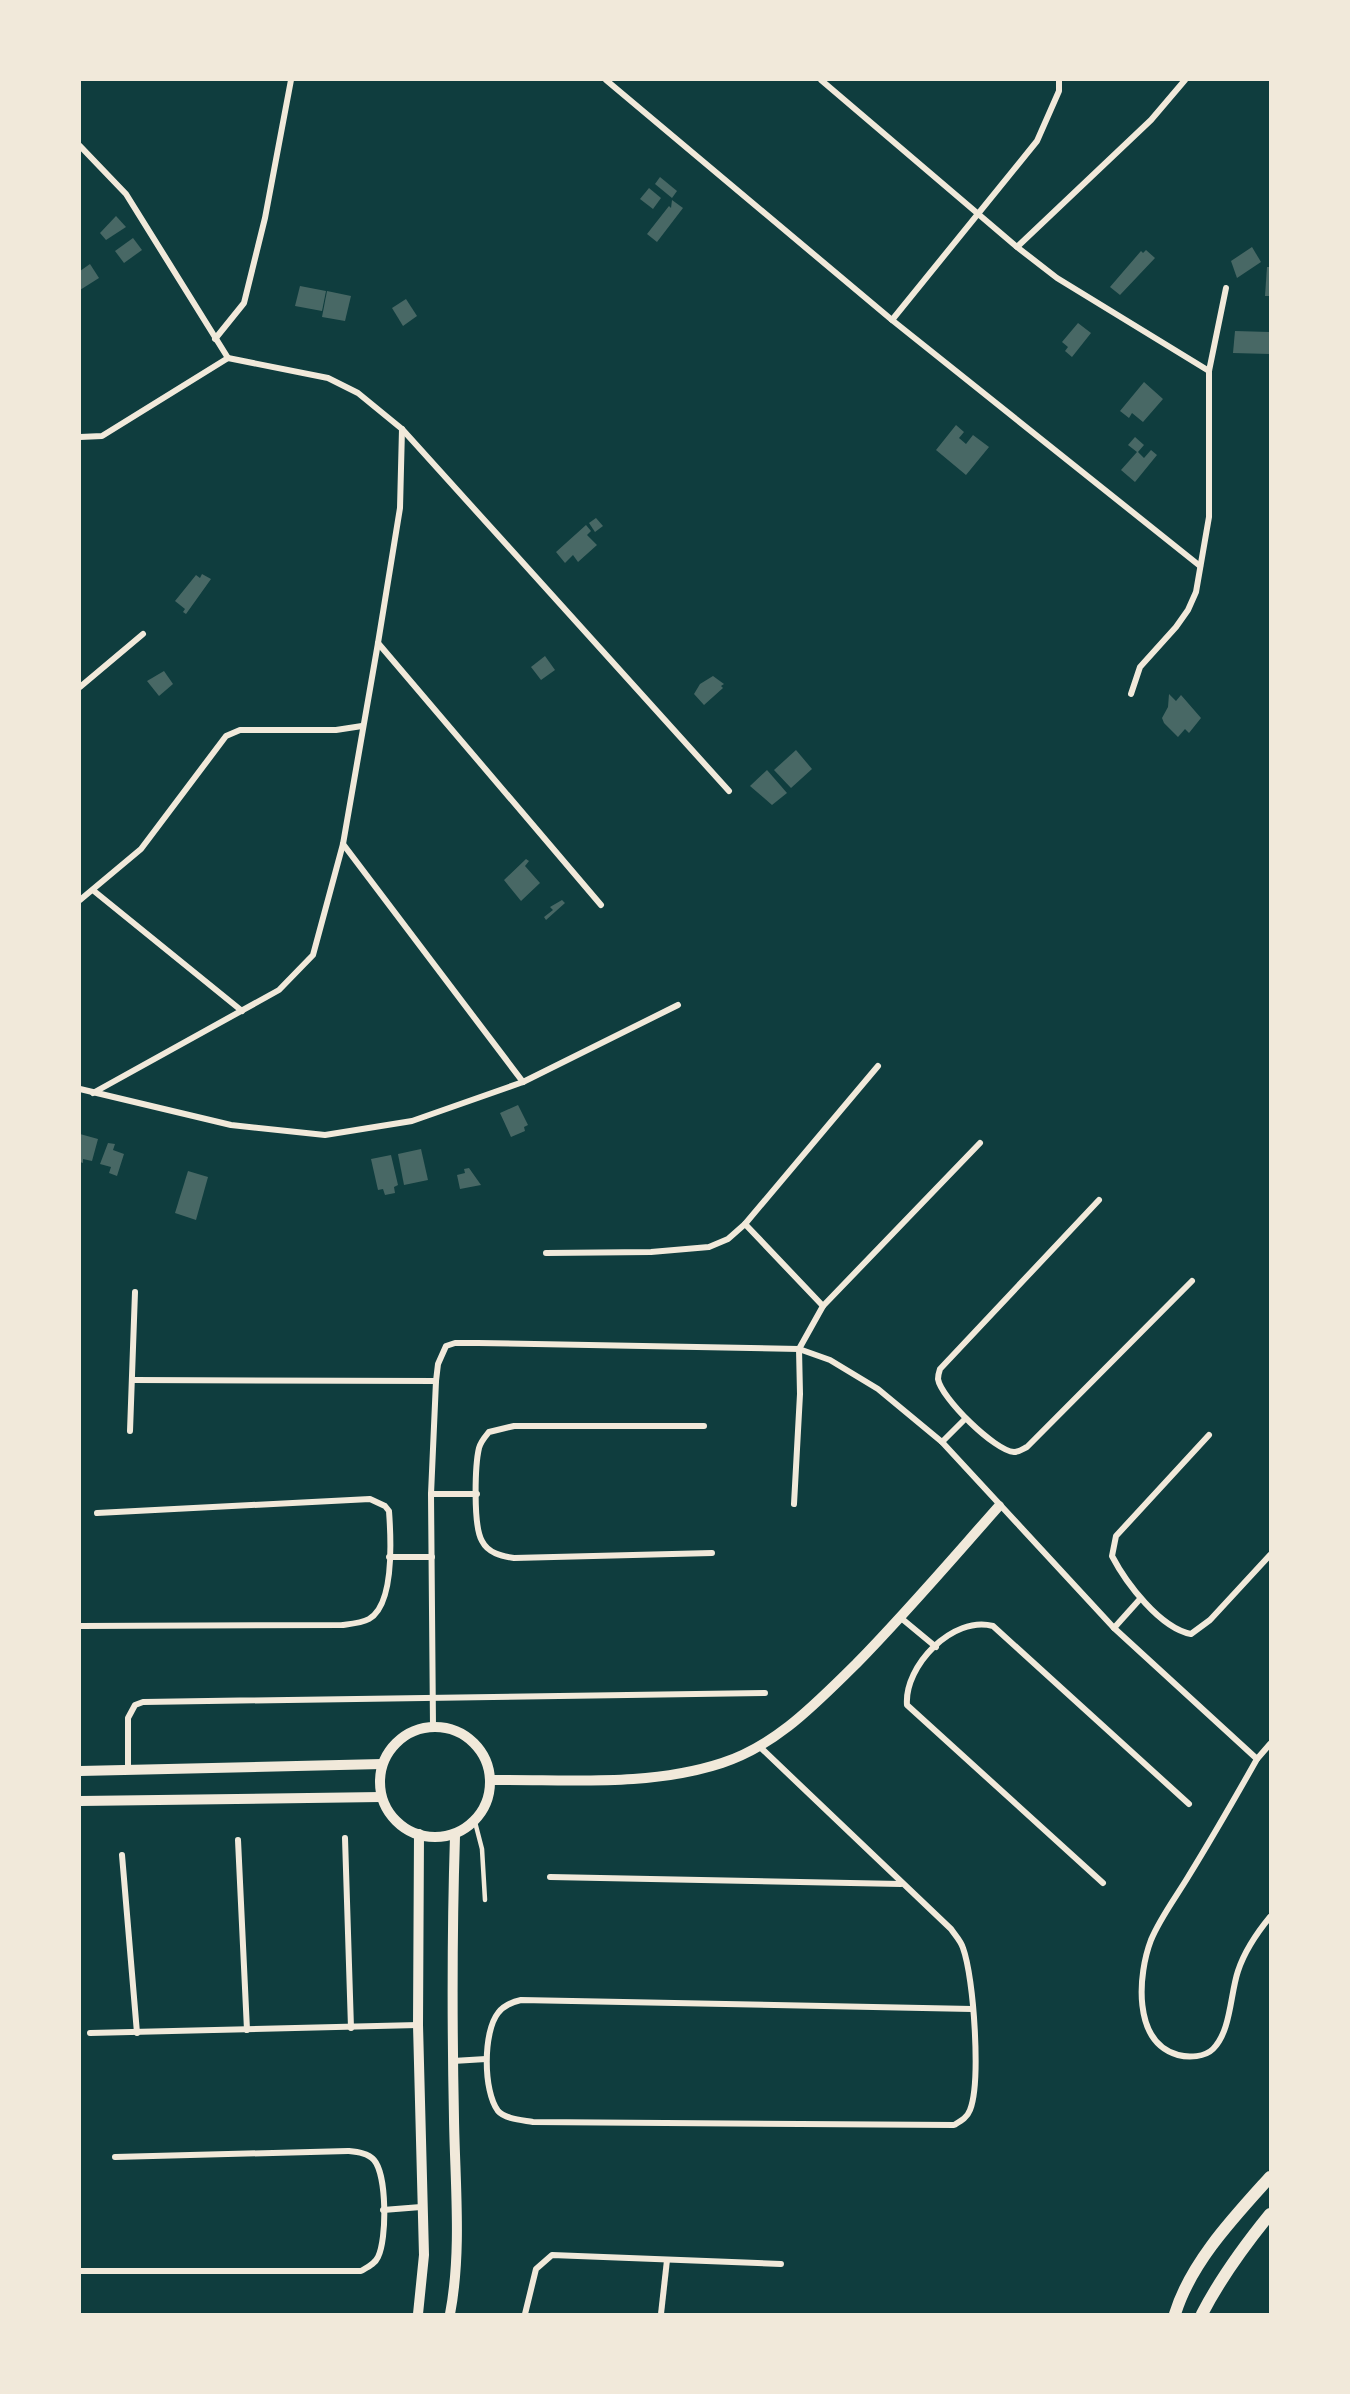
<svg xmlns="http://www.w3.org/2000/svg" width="1350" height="2394" viewBox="0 0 1350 2394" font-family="Signika,sans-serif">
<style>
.building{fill:#486865}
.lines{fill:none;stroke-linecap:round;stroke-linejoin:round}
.service{stroke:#f1e9da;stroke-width:4.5}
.minor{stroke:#f1e9da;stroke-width:6}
.tertiary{stroke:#f1e9da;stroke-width:10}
.secondary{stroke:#f1e9da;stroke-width:12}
</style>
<rect width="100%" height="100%" fill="#0f3d3e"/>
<g class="building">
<path d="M660,177L677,191L672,198L655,184Z"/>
<path d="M649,188L661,198L653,209L640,199Z"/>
<path d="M672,200L683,208L657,242L647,234L669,206L671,208Z"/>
<path d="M116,216L126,227L106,240L100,233Z"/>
<path d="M133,238L142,250L124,263L115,251Z"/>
<path d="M1252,247L1261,262L1237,278L1231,261Z"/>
<path d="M1146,250L1155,258L1120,295L1110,287L1141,251L1143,253Z"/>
<path d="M90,264L99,278L80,290V271Z"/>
<path d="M1267,267H1270V296H1265Z"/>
<path d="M300,286L326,291L322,311L295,306Z"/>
<path d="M327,291L351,296L345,321L322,317Z"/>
<path d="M406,299L417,316L403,326L392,308Z"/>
<path d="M1078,323L1091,333L1072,357L1065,351L1068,347L1062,342Z"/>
<path d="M1235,331L1270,332V354L1233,353Z"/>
<path d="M1144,382L1163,399L1143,422L1132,413L1129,418L1120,411Z"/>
<path d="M956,425L964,432L959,438L966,444L973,435L989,447L966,475L936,450Z"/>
<path d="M1135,437L1144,445L1138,452L1144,458L1151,450L1157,455L1135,482L1121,470L1137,452L1128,445Z"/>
<path d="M596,518L603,526L595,532L589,523Z"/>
<path d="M586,525L591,531L587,535L597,545L578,562L573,555L565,563L556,552Z"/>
<path d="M202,574L211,579L186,614L183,612L185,609L175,601L196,575L200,578Z"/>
<path d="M545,656L555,670L541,680L531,667Z"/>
<path d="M164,671L173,684L159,696L147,681Z"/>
<path d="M713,676L724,684L721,686L723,688L704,705L694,694L700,684Z"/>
<path d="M1169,694L1176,701L1181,695L1201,718L1189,733L1185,729L1178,737L1164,723L1162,718L1168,707Z"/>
<path d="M796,750L812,769L791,788L774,770Z"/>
<path d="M767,770L787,793L772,805L750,786Z"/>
<path d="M526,859L529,861L525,866L540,883L521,901L504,880Z"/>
<path d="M562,900L565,903L546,920L544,917L553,910L550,907Z"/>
<path d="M518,1105L528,1125L524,1127L525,1131L511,1137L500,1113Z"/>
<path d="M80,1134L98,1139L92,1161L83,1159V1163L80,1162Z"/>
<path d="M108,1143L115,1144L113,1150L124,1154L117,1176L109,1173L111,1167L100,1164Z"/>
<path d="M421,1149L428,1180L404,1185L398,1154Z"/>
<path d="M391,1155L398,1185L394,1187L395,1193L385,1195L383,1189L378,1190L371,1159Z"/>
<path d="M469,1168L481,1185L460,1189L457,1175L465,1173L464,1169Z"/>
<path d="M188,1171L208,1177L196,1220L175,1213Z"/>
</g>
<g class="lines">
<path class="service" d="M475,1822L482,1849L485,1900"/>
<g class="minor">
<path d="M606,80L892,320L1200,566"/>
<path d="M821,80L1017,247L1057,278L1209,371"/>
<path d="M80,146L126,194L228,358"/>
<path d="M1017,247L1151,120L1185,80"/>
<path d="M892,320L1037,141L1059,91V80"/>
<path d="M215,339L244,303L265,218L291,80"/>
<path d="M228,358L328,378L358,393L402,429L729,791"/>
<path d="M80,437L102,436L228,358"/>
<path d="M378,643L601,905"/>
<path d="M80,687L143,634"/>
<path d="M1131,694L1140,667L1176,627L1188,610L1196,592L1209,517V371L1226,288"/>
<path d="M343,844L523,1082"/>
<path d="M94,891L242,1011"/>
<path d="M80,900L141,849L226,736L240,730H336L362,726"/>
<path d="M80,1089L231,1125L325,1135L412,1121L523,1082L678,1005"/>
<path d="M93,1093L279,990L313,955L343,844L378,643L400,508L402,429"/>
<path d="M1099,1200L940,1369C939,1372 938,1376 938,1379C941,1398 995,1451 1014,1452C1019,1452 1023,1449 1027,1447L1192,1281"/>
<path d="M745,1224L823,1306"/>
<path d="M546,1253L651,1252L709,1247L728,1239L745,1224L878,1066"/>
<path d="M134,1380L436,1381"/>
<path d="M704,1426H514L489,1432C484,1438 481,1441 479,1448C475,1465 473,1526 482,1541C488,1553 501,1556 514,1558L712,1553"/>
<path d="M130,1431L135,1292"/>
<path d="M1209,1435L1116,1536L1112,1556C1126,1583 1160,1628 1191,1634L1210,1620L1270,1555"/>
<path d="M942,1442L965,1419"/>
<path d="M431,1494H477"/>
<path d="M794,1504L800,1394L799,1349L823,1306L980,1143"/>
<path d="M389,1557H432"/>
<path d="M901,1618L936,1647"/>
<path d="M81,1626L342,1625C350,1624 362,1623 369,1619C395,1604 391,1538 389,1511L385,1506L370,1499L97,1513"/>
<path d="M1114,1628L1140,1599"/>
<path d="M433,1726L431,1494L436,1381L438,1364L446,1346L455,1343H478L799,1349L830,1360L878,1389L942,1442L1114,1628L1257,1759"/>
<path d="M1270,1744L1257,1759C1235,1798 1212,1838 1188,1877C1176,1897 1160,1918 1151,1940C1138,1974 1132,2042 1178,2055C1189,2058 1205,2057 1213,2049C1231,2031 1230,1995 1238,1971C1245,1950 1256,1934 1270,1917"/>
<path d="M760,1747L951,1929C955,1935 961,1941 963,1948C974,1978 981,2082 970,2110C967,2118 961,2121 954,2125L533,2122C522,2120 505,2119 498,2111C483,2091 483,2032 498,2013C504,2005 512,2002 521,2000L972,2009"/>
<path d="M128,1770V1718L135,1705L143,1702L765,1693"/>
<path d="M345,1838L351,2028"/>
<path d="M238,1840L247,2030"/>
<path d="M122,1855L137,2033"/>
<path d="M550,1877L901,1884"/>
<path d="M1103,1883L907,1705C904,1666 953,1615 993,1626L1189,1804"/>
<path d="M90,2033L418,2025"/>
<path d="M453,2061L486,2059"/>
<path d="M383,2210L421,2207"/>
<path d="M80,2271H361C368,2267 375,2264 378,2257C387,2239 387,2175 374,2160C368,2153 357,2152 348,2151L115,2157"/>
<path d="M525,2314L536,2269L552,2255L781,2264"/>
<path d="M661,2314L667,2260"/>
</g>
<g class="tertiary">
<circle cx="435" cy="1782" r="55"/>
<path d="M80,1771L382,1764"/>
<path d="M492,1780C567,1779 649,1787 722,1763C777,1745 816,1703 856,1664C906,1613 952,1559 999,1506"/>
<path d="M80,1801L381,1797"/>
<path d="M418,2314L424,2255L418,2025L419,1834"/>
<path d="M450,2314C462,2251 455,2183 454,2119C452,2024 452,1930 455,1836"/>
</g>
<g class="secondary">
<path d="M1175,2314C1191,2262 1234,2217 1270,2177"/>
<path d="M1202,2314C1221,2277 1244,2246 1270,2214"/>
</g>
</g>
<rect width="1350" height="2394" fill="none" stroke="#f1e9da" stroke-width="162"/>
</svg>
